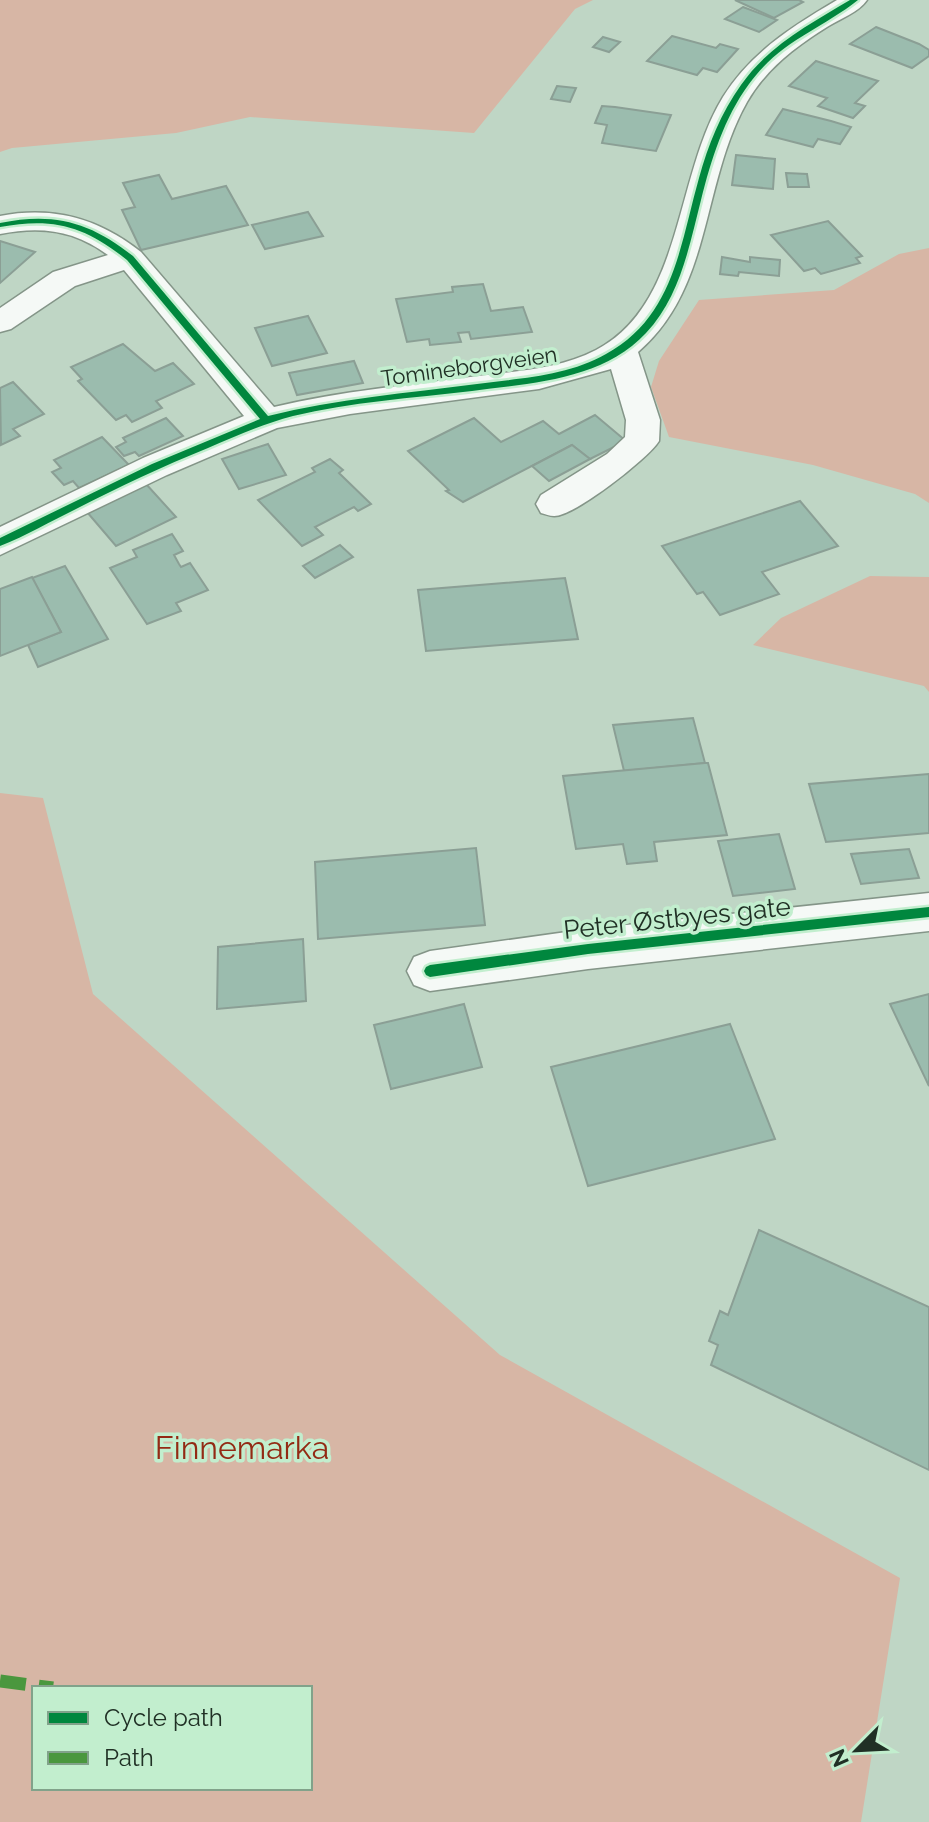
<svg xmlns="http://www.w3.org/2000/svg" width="929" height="1822" viewBox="0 0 929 1822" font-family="Raleway,sans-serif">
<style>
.green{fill:#d7b6a5;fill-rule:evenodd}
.building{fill:#9bbcae;stroke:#8b9f95;stroke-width:2}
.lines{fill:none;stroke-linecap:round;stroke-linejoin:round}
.minor-casing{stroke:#849588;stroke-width:3}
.minor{fill:#f5f9f6;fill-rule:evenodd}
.quiet{stroke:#4a973e;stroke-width:13;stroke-dasharray:26 13;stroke-linecap:butt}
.cycleway-casing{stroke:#c2eece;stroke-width:5}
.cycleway{fill:#00873e;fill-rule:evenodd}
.labels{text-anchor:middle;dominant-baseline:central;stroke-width:7;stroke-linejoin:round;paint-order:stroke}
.far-street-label{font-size:22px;fill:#203025;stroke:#c2eece}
.street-label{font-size:26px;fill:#203025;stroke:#c2eece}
.near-park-label{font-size:32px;fill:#932a14;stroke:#c2eece}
</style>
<rect width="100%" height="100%" fill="#bfd6c5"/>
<g class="green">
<path d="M0,0H593L575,9L474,133L250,117L176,133L12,148L0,152Z"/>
<path d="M929,248V503L915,494L813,465L669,437L651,387L659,361L699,300L834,290L899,254Z"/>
<path d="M870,576L929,577V692L924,686L753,645L781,618Z"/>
<path d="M0,793L43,798L93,994L500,1355L900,1578L861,1822H0ZM34,1688H310V1788H34Z"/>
</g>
<g class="building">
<path d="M735,0H799L803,2L774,18Z"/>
<path d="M743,7L777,20L759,32L725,19Z"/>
<path d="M876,27L919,44L929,50V56L912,68L850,44Z"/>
<path d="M672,36L716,48L720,44L738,49L717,72L703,68L697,75L647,61Z"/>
<path d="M603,37L620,42L609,52L593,47Z"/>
<path d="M816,61L878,81L855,103L865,106L853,118L818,106L827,98L789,86Z"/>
<path d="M557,86L576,88L570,102L551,99Z"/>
<path d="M602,106L615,107L671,115L656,151L602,143L607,125L595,123Z"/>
<path d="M783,109L831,121L851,127L840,144L818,139L813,147L766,135Z"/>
<path d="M736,155L775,159L773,189L732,185Z"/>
<path d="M786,173L807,174L809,187H788Z"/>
<path d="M159,175L172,199L226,186L248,225L141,250L122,210L135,207L123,183Z"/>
<path d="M308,212L323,236L265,249L252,225Z"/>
<path d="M828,221L862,256L856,258L860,263L821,274L815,268L804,271L771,235Z"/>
<path d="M0,241L35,252L0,283Z"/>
<path d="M722,257L750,262V257L780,260L779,276L739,272L738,276L720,274Z"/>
<path d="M483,284L491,311L523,307L532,332L471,339L469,332L458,333L461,342L430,345L429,339L407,342L396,299L453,292L452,287Z"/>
<path d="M308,316L327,353L272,366L255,328Z"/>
<path d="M123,344L155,371L173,363L194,384L156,401L162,408L132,422L126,415L116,420L78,381L82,379L71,367Z"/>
<path d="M354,361L363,383L297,395L289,373Z"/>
<path d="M13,382L44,414L13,429L20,436L1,445L0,388Z"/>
<path d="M595,415L626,441L590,459L572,445L463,502L446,491L449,490L408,451L474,418L501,442L543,421L559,434Z"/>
<path d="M166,418L183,436L139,456L135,452L124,456L116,447L126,442L123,438Z"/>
<path d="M102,437L129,465L79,488L73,481L64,485L52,472L61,468L54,460Z"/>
<path d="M268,444L286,475L239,489L222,459Z"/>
<path d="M572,445L590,459L549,481L532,466Z"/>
<path d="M330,459L343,470L339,473L371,504L358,511L354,507L315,527L323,535L302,546L258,500L315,472L312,468Z"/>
<path d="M146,484L176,517L116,546L87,512Z"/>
<path d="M800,501L838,546L762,572L779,594L720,615L703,592L697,594L662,546Z"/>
<path d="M172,534L183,551L174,555L179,564L181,567L190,563L208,590L176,603L181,611L147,624L110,568L137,557L133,550Z"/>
<path d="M340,545L353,557L315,578L303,566Z"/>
<path d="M65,566L108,639L38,667L28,645L61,632L32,578Z"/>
<path d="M32,577L61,632L0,656V589Z"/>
<path d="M565,578L578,639L426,651L418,590Z"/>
<path d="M693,718L705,763L624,771L613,725Z"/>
<path d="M705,763H708L727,835L654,842L657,861L627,864L623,844L576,849L563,776Z"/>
<path d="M929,774V833L826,842L809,784Z"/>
<path d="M779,834L795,889L733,896L718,841Z"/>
<path d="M476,848L485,925L318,939L315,862Z"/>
<path d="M909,849L919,878L861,884L851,854Z"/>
<path d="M303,939L306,1001L217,1009L218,947Z"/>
<path d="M929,994V1086L890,1004Z"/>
<path d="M464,1004L482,1067L391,1089L374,1025Z"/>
<path d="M730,1024L775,1139L588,1186L551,1067Z"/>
<path d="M759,1230L929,1307V1470L711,1365L718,1345L709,1341L720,1311L728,1315Z"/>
</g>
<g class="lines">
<defs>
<g id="minor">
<path d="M837,0H867C859,12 840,19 827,27C795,47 766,69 747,102C701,183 713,288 638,352L660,420L659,441C648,459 573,517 554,516C549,516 546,514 541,513L536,504L541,495L607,454L625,437L626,420L611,369L539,389L350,414L277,428L167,475L0,555V527L143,458L244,416L124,270L75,286L11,329L0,332V308L53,272L108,255C74,230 41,226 0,234V216C53,206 98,218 141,252L274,407C341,391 409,385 478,376C517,371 559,369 596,350C684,304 674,177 723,97C751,52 793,26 837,0Z"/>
<path d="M929,893V931L588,969L430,991L414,985L407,971L414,957L430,951L588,929Z"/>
</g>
</defs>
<use href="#minor" class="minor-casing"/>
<use href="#minor" class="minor"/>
<path class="quiet" d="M0,1681L53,1688"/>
<defs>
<g id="cycleway">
<path d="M850,0H858C820,30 780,41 749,84C724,118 711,160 701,200C689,247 680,297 646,333C602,380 532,383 472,391C412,398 351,402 293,416C263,424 236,436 208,448C163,466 119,487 76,509C51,521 26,536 0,546V538L152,464L260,419L127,260C85,226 53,217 0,227V223C54,212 90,222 133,256L268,416C337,399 407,393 477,384C521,378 568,376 606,354C674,317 680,245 699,178C708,145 721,113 741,85C768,46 810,24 850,0Z"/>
<path d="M929,907V917L588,954L430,977L426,975L424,971L426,967L430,965L588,944Z"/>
</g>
</defs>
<use href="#cycleway" class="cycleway-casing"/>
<use href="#cycleway" class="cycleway"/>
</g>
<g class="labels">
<g class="far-street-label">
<text transform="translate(469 366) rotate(-8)">Tomineborgveien</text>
</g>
<g class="street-label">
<text transform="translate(677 918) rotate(-6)">Peter Østbyes gate</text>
</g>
<g class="near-park-label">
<text x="242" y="1447">Finnemarka</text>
</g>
</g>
<rect x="32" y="1686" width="280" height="104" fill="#c2eece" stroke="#81a28a" stroke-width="2"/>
<rect x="48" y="1712" width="40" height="12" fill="#00873e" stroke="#81a28a" stroke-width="2"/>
<text x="104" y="1726" font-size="24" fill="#203025">Cycle path</text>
<rect x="48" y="1752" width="40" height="12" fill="#4a973e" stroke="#81a28a" stroke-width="2"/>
<text x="104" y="1766" font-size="24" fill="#203025">Path</text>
<g transform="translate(857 1750) rotate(246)" stroke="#c2eece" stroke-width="6" paint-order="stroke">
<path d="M0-6L14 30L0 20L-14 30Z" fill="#203025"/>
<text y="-12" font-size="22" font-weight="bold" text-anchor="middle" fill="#203025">N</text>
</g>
</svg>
